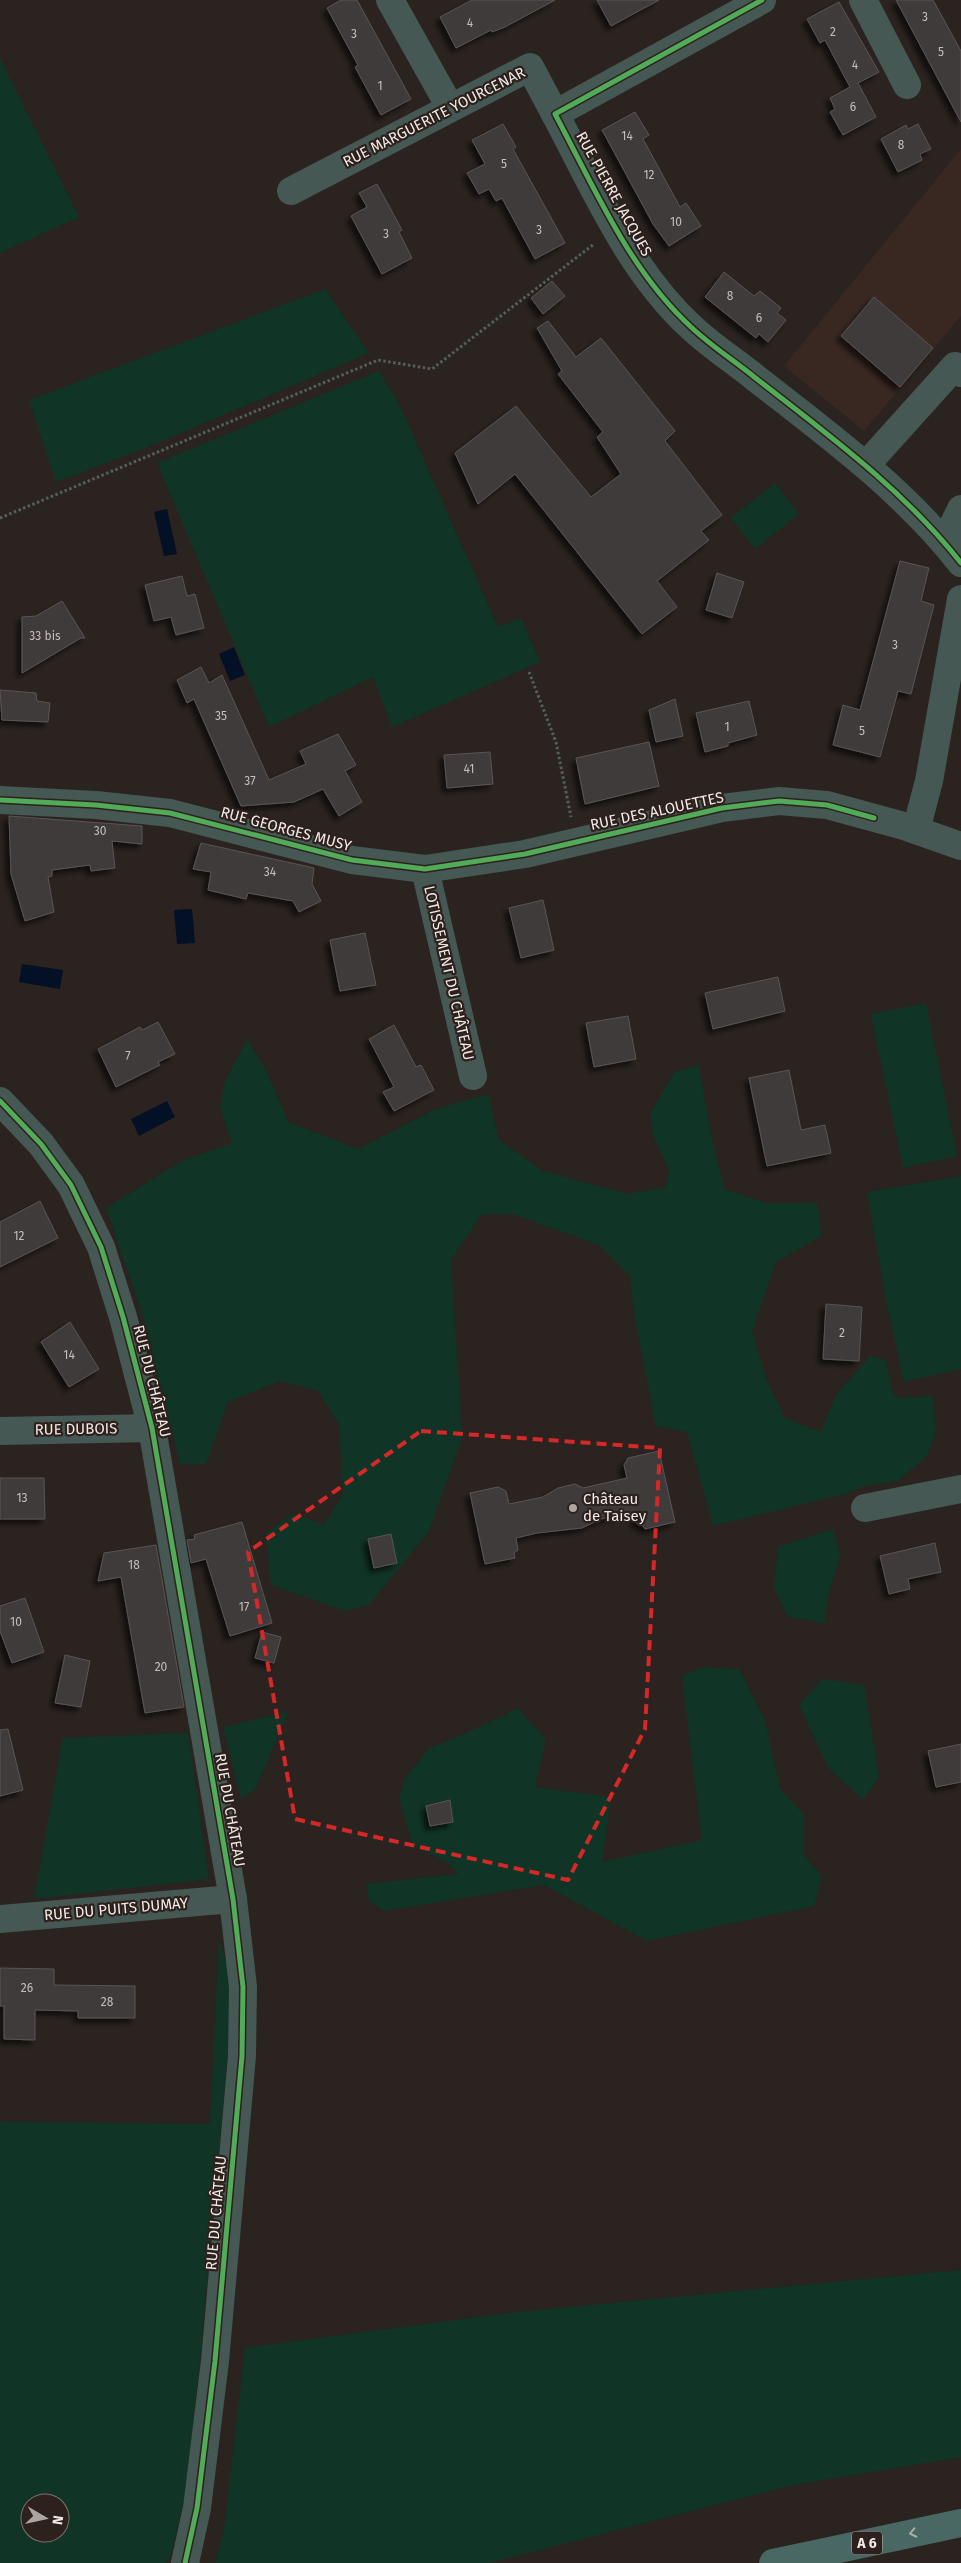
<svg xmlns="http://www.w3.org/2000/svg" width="961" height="2563" viewBox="0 0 961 2563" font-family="'Fira Sans',sans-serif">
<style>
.built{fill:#392722}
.green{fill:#103425;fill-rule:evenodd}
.water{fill:#041026}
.building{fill:#403b3b;stroke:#5a5455;filter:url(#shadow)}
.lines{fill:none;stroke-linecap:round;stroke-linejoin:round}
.path{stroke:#555f5c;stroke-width:3;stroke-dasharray:2.5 2.5;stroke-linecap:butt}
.minor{stroke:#455854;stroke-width:28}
.highway{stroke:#4a6863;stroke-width:28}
.cycleway-casing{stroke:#2d211d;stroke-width:8}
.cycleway{stroke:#51ab58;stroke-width:5}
.oneway{stroke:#a6afab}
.marked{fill:none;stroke:#d62828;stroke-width:4;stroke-dasharray:10 6;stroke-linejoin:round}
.poi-dot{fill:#aca4a1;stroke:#2d211d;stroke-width:2}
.labels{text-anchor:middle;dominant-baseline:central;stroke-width:4.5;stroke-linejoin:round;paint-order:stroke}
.number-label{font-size:12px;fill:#c6bebb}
.shield{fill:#2d211d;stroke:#b7adaa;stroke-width:1}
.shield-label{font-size:14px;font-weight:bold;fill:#f2e9e6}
.street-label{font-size:15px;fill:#f2e9e6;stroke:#2d211d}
.poi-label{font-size:15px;fill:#f2e9e6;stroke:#2d211d;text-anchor:start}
</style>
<defs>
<filter id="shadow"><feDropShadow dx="-4.5" dy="4.5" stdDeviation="2.5" flood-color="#0009"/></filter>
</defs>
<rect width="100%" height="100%" fill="#2a2320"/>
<path class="built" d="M961,149V316L864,431L784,366Z"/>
<g class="green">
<path d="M0,58L79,217L0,253Z"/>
<path d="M325,289L369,353L148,447L56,482L29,400Z"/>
<path d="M379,371L400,406L498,627L521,618L540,662L392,727L373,677L269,727L157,463Z"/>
<path d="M775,483L799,514L755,549L731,518Z"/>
<path d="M926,1003L957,1156L903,1168L871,1014Z"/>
<path d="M247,1039L266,1070L288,1122L358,1149L436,1109L488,1094L499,1140L543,1171L628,1194L666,1187L669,1170L654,1138L650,1113L675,1072L699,1065L709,1126L724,1189L766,1203H817L822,1236L776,1262L752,1331L766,1379L785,1418L820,1432L837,1393L871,1355L886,1361L892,1392L899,1398L933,1396L936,1433L926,1457L898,1481L865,1486L844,1494L713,1526L687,1432L656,1426L634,1314L630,1276L599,1245L513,1214L481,1215L451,1260L462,1438L429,1531L370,1604L345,1611L271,1585L266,1533L293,1513L324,1525L343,1494L339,1425L318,1391L280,1381L228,1402L206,1464H180L143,1317L106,1208L182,1161L232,1143L220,1107L225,1081Z"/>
<path d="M961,1176V1369L904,1382L887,1305L867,1192Z"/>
<path d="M833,1529L840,1555L826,1604L825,1623L788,1617L774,1588L778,1547Z"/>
<path d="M703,1667L739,1669L765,1721L780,1789L804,1815V1855L822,1876L814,1906L647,1941L544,1885L385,1911L369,1901L366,1884L459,1874L448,1863L413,1846L399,1799L404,1780L428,1749L482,1726L518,1708L546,1740L535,1787L611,1797L602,1862L702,1840L682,1676Z"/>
<path d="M822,1679L864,1685L879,1777L863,1800L829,1769L799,1705Z"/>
<path d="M288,1712L255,1790L241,1799L223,1727Z"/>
<path d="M188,1733L209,1879L34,1899L63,1738Z"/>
<path d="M219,1939L229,1971V2042L198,2380L185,2496L171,2555L166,2563H0V2122L210,2124ZM30,2503H60V2533H30Z"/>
<path d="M961,2270V2457L789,2486L489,2563H215L224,2530L245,2348L516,2312Z"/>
</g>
<g class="water">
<path d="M167,509L177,554L164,556L154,512Z"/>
<path d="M234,647L245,675L230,681L219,654Z"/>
<path d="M192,909L195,943L177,944L174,910Z"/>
<path d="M22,964L63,970L60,989L19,982Z"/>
<path d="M167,1101L175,1117L139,1136L131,1119Z"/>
</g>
<g class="building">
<path d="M341,0H357L411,99L381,115L355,67L358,65L327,8Z"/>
<path d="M472,0H555L505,27L492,32L491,30L456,48L440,17Z"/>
<path d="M597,0H659L611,26Z"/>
<path d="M896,0H933L961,51V122Z"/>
<path d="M839,2L879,72L858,83L876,117L843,135L830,112L835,109L830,98L850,87L825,40L820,43L807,19Z"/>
<path d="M635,112L649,135L643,139L680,207L686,203L701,226L669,246L653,224L602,130Z"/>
<path d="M503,124L516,147L513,149L565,243L535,259L502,198L496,201L489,189L479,194L467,173L485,164L472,140Z"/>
<path d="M918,124L931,149L920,154L922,160L898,172L881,139L906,125L908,129Z"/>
<path d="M377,184L402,230L399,232L412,258L382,274L351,216L367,207L359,193Z"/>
<path d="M724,272L754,296L760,291L781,308L777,313L786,320L768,342L759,334L756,338L705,297Z"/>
<path d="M552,281L565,296L543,314L531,298Z"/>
<path d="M874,297L933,348L900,387L841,336Z"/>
<path d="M548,321L576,357L601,338L675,431L665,441L722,515L701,531L709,540L657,581L677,607L642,634L515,474L478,504L455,453L516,406L591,497L621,474L597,437L603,432L558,374L562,371L537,328Z"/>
<path d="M900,561L929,568L921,601L934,605L911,694L898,691L880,757L833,745L843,705L860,710Z"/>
<path d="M717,573L744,582L732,618L706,610Z"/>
<path d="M182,576L187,596L195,594L204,628L176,635L171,617L154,621L145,585Z"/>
<path d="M62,601L85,638H81L22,673V617L36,616Z"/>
<path d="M201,667L209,683L222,675L269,780L306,764L300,751L338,734L356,765L345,771L362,802L339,816L323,789L294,802L241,806L194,699L187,703L177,680Z"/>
<path d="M0,690L36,693L37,701L50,703L48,722L2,720Z"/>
<path d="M675,699L683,736L656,742L649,710Z"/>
<path d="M749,701L757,735L728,743V746L705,752L696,713Z"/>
<path d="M649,742L659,786L585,804L576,758Z"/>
<path d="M490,752L493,784L447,788L444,755Z"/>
<path d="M9,816L142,826V844L112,841L115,868L91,871L90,865L52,870V876L48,877L54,912L25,921L11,874Z"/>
<path d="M201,843L314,868L312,884L321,901L299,912L293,901L248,893L246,899L208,890L211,872L193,869Z"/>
<path d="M543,900L554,950L521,958L509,908Z"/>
<path d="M365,933L376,985L340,991L330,940Z"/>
<path d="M778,977L785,1011L713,1029L705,993Z"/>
<path d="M628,1016L636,1059L594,1067L586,1023Z"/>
<path d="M158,1022L175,1054L158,1062L160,1065L116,1087L98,1049L140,1027L142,1030Z"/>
<path d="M394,1025L416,1067L421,1065L434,1090L394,1111L383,1092L394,1087L369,1039Z"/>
<path d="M789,1070L801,1130L825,1125L831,1153L767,1166L749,1078Z"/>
<path d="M40,1201L58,1238L0,1267V1222Z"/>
<path d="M826,1304L862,1307L859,1361L823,1359Z"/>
<path d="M70,1322L99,1369L69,1387L41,1342Z"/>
<path d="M659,1451L675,1522L645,1529L642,1525L637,1524L634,1512L601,1519L582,1528L537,1533L516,1538L518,1550L514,1553L515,1558L485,1564L470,1493L498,1487L506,1491L509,1504L543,1497L558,1488L575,1484L583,1488L627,1478L624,1465L628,1458Z"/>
<path d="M0,1478H44L45,1519H0Z"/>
<path d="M242,1522L272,1623L230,1636L206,1559L191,1563L187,1540L195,1539L194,1535Z"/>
<path d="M391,1534L397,1563L374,1568L368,1539Z"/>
<path d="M935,1543L941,1572L908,1579L910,1589L889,1594L880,1556Z"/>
<path d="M156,1545L184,1707L145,1713L121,1577L98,1581L104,1553Z"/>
<path d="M25,1598L44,1652L12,1663L0,1631V1606Z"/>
<path d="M262,1632L281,1637L274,1663L255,1658Z"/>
<path d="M65,1655L90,1661L81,1707L55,1703Z"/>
<path d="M8,1729L23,1790L0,1796V1730Z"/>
<path d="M961,1744V1782L936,1787L928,1751Z"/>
<path d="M450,1800L453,1822L430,1826L426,1806Z"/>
<path d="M0,1968L54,1969V1985L135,1986V2018H78V2011L35,2010V2040L4,2039V2006H0Z"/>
</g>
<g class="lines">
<g class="path">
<path d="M0,518L378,360L432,369L594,244"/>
<path d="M529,672L556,742L571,817"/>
</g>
<g class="minor">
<path d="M390,0L450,107"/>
<path d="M762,0L555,114C594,187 629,270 691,327C710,345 733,360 753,376C827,434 903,489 961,563"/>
<path d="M863,0L907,85"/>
<path d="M291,191L530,67L555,114"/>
<path d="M866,465L955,366L961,373"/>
<path d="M945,542L961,509"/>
<path d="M0,800L96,805L170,813L352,860L425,869L525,854L722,808L779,801L827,805L904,826L961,846"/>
<path d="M916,830L929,781L961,599"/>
<path d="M425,869L473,1076"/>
<path d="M0,1101L41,1144L71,1185L101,1247L123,1317L152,1428L233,1899L243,1987L242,2056L215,2361L197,2508L185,2563"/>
<path d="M0,1431L152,1428"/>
<path d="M865,1508L961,1489"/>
<path d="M0,1919L233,1899"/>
</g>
<path class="highway" d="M773,2563L961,2523"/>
<defs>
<g id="cycleway">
<path d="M762,0L555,114C594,187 629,270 691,327C710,345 733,360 753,376C827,434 903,489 961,563"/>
<path d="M0,800L96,805L170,813L352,860L425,869L525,854L722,808L779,801L827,805L874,818"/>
<path d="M0,1101L41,1144L71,1185L101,1247L123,1317L152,1428L233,1899L243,1987L242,2056L215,2361L197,2508L185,2563"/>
</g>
</defs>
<use href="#cycleway" class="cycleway-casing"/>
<use href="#cycleway" class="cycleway"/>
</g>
<defs><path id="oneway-chevron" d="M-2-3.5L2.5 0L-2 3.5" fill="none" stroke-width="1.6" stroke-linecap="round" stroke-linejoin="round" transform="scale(1.25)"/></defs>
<use class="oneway" href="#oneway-chevron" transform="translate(913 2533) rotate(168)"/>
<path class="marked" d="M421,1431L660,1448L645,1729L568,1880L295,1819L248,1552Z"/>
<circle class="poi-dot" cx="573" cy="1508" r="5"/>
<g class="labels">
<g class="number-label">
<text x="925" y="17">3</text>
<text x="470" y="23">4</text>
<text x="833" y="32">2</text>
<text x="354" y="34">3</text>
<text x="941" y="52">5</text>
<text x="855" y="65">4</text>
<text x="380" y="86">1</text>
<text x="853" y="107">6</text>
<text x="627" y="136">14</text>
<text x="901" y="145">8</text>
<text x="504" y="164">5</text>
<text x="649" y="175">12</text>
<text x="676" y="222">10</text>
<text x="539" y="230">3</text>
<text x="386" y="234">3</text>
<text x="730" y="296">8</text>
<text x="759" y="318">6</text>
<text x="45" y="636">33 bis</text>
<text x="895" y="645">3</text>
<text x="221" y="716">35</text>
<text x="727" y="727">1</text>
<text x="862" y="731">5</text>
<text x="469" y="769">41</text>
<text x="250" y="781">37</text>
<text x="100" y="831">30</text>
<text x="270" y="872">34</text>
<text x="128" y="1056">7</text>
<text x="19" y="1236">12</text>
<text x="842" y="1333">2</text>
<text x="69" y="1355">14</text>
<text x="22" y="1498">13</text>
<text x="134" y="1565">18</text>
<text x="244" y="1607">17</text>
<text x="16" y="1622">10</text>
<text x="161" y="1667">20</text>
<text x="27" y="1988">26</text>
<text x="107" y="2002">28</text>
</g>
<rect class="shield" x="852" y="2531.5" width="30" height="23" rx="4"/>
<g class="shield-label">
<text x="867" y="2543">A 6</text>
</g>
<g class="street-label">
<text transform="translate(434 117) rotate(-27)">RUE MARGUERITE YOURCENAR</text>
<text transform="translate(614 194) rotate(61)">RUE PIERRE JACQUES</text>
<text transform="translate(657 811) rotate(-12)">RUE DES ALOUETTES</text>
<text transform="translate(286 829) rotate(15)">RUE GEORGES MUSY</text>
<text transform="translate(449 973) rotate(77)">LOTISSEMENT DU CHÂTEAU</text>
<text transform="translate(152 1381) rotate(76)">RUE DU CHÂTEAU</text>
<text transform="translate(76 1429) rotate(-1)">RUE DUBOIS</text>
<text transform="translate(230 1810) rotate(80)">RUE DU CHÂTEAU</text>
<text transform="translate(116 1909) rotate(-5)">RUE DU PUITS DUMAY</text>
<text transform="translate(216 2213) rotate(-85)">RUE DU CHÂTEAU</text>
</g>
<g class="poi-label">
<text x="583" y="1499">Château<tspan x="583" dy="17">de Taisey</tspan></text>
</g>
</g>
<g transform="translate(45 2518) rotate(99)"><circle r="24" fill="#2d211d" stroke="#7c716d"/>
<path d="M0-4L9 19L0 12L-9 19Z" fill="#aca4a1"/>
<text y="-8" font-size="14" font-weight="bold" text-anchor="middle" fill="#f2e9e6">N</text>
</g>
</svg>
